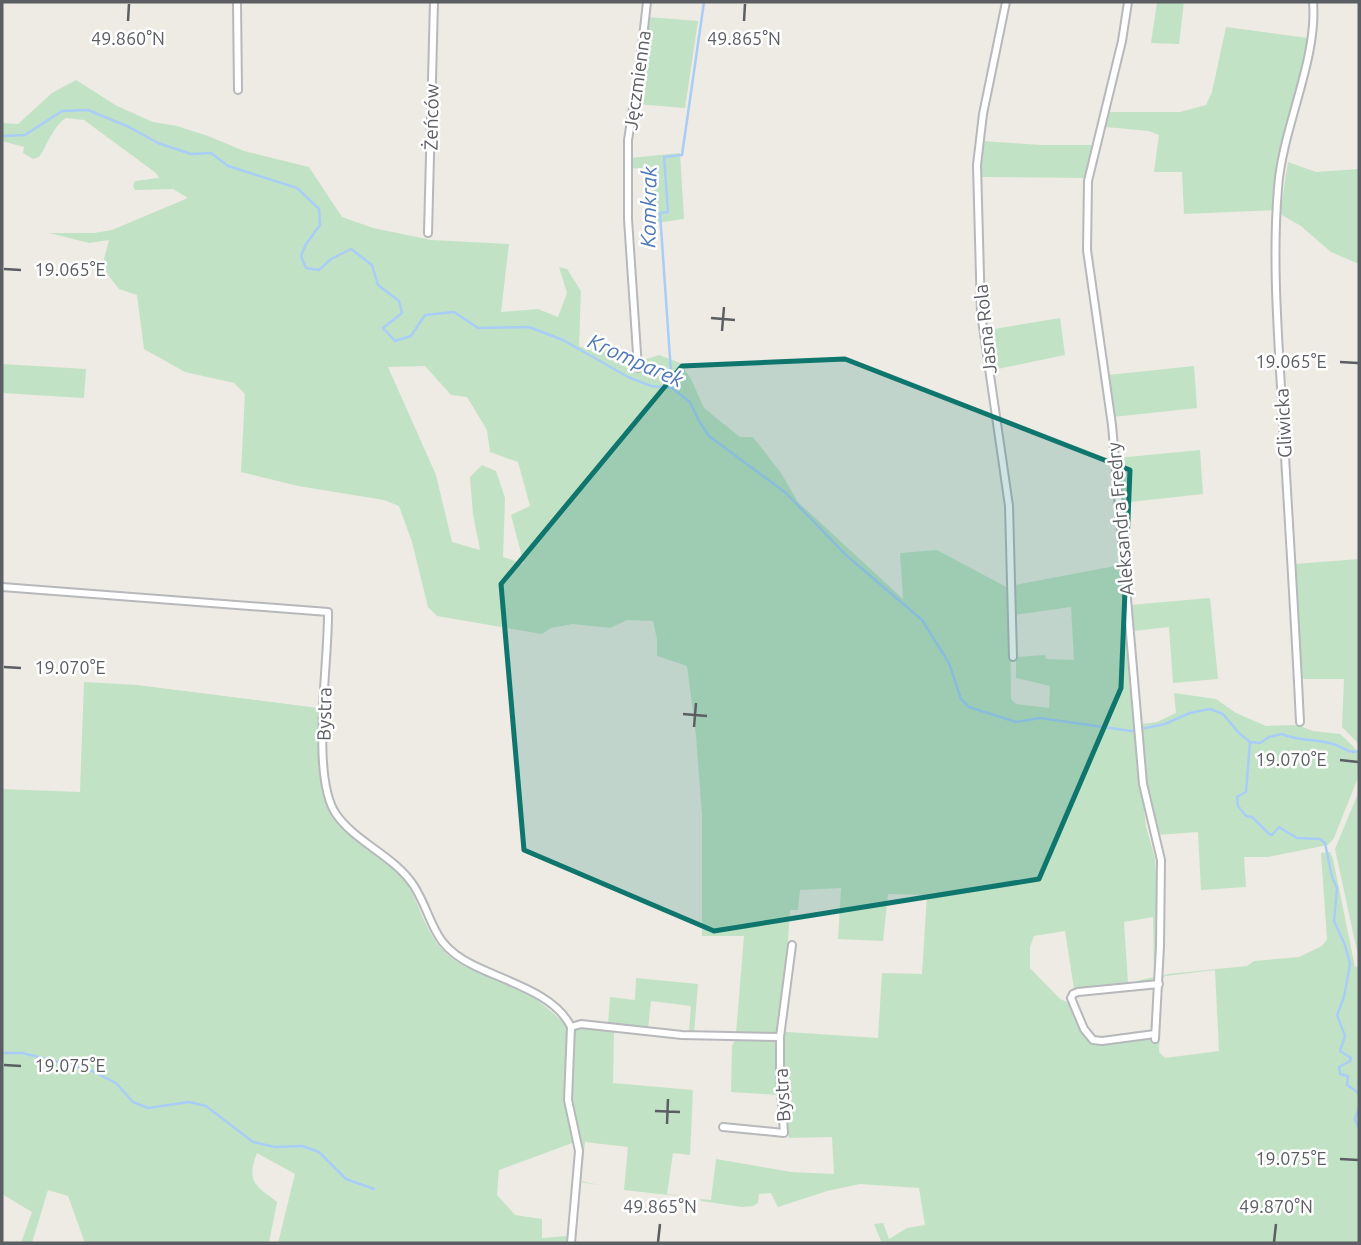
<svg xmlns="http://www.w3.org/2000/svg" width="1361" height="1245" viewBox="0 0 1361 1245" font-family="Ubuntu,sans-serif">
<style>
.green{fill:#c2e2c5;fill-rule:evenodd}
.lines{fill:none;stroke-linecap:round;stroke-linejoin:round}
.stream{stroke:#a9cdf7;stroke-width:2.5}
.street-casing{stroke:#b6b8bc;stroke-width:10}
.street{stroke:#fff;stroke-width:6}
.marked{fill:#0f766e;fill-opacity:0.2;stroke:#0f766e;stroke-width:5;stroke-linejoin:round}
.ticks{fill:none;stroke:#5b5e62;stroke-width:2.5}
.labels{text-anchor:middle;dominant-baseline:central;stroke-width:5;stroke-linejoin:round;paint-order:stroke}
.street-label{font-size:19px;fill:#5b5e62;stroke:#fff}
.water-label{font-size:21px;font-style:italic;fill:#4e77b8;stroke:#fff}
.ticks-label{font-size:18px;text-anchor:middle;fill:#5b5e62;stroke:#fff;stroke-width:5;stroke-linejoin:round;paint-order:stroke}
</style>
<rect width="100%" height="100%" fill="#edebe3"/>
<g class="green">
<path d="M1157,2H1184L1179,44L1151,43Z"/>
<path d="M648,17L698,21L685,108L636,104L644,64Z"/>
<path d="M1226,27L1308,38C1299,97 1274,151 1275,210L1184,214L1182,172H1154L1159,135L1149,131L1106,127L1109,112H1180L1206,105L1212,92Z"/>
<path d="M76,80L117,106L153,122L177,126L208,136L244,151L309,167L342,217L373,228L431,240L509,244L501,312L538,309L558,317L567,293L559,267L567,269L581,291L579,346L599,354L612,345L624,361L634,363L659,355L680,363L691,379L704,408L740,437H753L781,473L798,502L903,599L900,553L937,550L1010,589L1011,699L1016,704L1049,708L1050,686L1016,678V657L1045,655L1046,659L1074,660L1071,607L1015,615V585L1120,565L1140,774L1146,827L1155,858L1158,907L1156,979L1153,981L1138,983L1137,981L1154,977L1153,917L1124,922L1128,983L1074,989L1065,931L1034,936L1030,947V968L1060,999L1072,1004L1093,1041L1147,1037L1156,1040L1160,1014L1159,1052L1165,1058L1219,1051L1215,970L1165,976L1162,979L1160,1005L1162,976L1168,974L1247,966L1254,961L1299,957L1322,946L1327,939L1321,853L1330,852L1333,859L1355,967L1359,966V1243H882L874,1224L883,1223L889,1239L907,1228L925,1225L919,1188L860,1184L827,1191L778,1207L771,1193L759,1194L758,1203L753,1206L742,1207L701,1201L700,1199L711,1200L716,1159L791,1172L834,1174L832,1137L789,1138L782,1080L784,1033L787,1032L878,1038L882,973L922,974L927,895L888,894L883,941L838,939L841,888L800,890L798,910H790L785,984L779,1033L736,1034L744,936H702V815L696,736L687,666L657,656V639L653,621L627,620L610,628L573,624L551,628L542,634L437,616L428,607L412,542L399,506L384,500L298,486L241,472L245,394L234,383L185,372L144,349L137,295L119,289L102,267L109,240L89,243L49,233H94L112,230L188,198L173,189L135,190L133,186L135,181L159,178L156,173L84,120L66,118C53,126 48,144 39,157L33,159L23,153L24,147L2,141V123L18,124L52,93ZM425,366L451,395L467,397L487,430L490,452L518,462L530,506L511,515L524,564L503,557L505,498L496,471L482,465L470,477L473,514L480,550L452,542L436,475L388,367Z"/>
<path d="M983,141L1040,145H1092L1085,178L981,177Z"/>
<path d="M680,153L684,219L656,223L647,169L631,168L630,158Z"/>
<path d="M1288,162L1316,172L1359,169V264L1331,252L1301,226L1280,214Z"/>
<path d="M1060,318L1065,355L993,370L988,330Z"/>
<path d="M2,364L86,369L84,398L2,393Z"/>
<path d="M1194,366L1197,408L1113,417L1108,375Z"/>
<path d="M1200,450L1203,494L1121,503L1117,458Z"/>
<path d="M1359,559V744L1342,727L1344,679H1302L1295,564Z"/>
<path d="M1210,598L1218,679L1173,683L1169,627L1133,631L1130,605Z"/>
<path d="M84,682L137,685L318,708C318,741 315,783 330,813C337,825 350,834 360,843C374,855 395,866 405,881C421,905 425,935 447,954C467,972 486,973 509,983C532,993 550,1011 569,1027L566,1090L575,1142L499,1170L497,1195L515,1215L542,1219V1238L568,1236L570,1204L569,1243H278L295,1174L257,1153C246,1182 255,1185 277,1202L269,1243H85L68,1196L48,1190L32,1243H21L32,1212L2,1194V789L80,792Z"/>
<path d="M1174,693L1216,699L1236,713L1266,726L1297,725L1313,731L1340,734L1353,746L1359,755L1357,780L1334,838L1328,845L1268,857H1244L1246,887L1201,890L1198,832L1157,835L1147,782L1142,724L1157,722L1176,713Z"/>
<path d="M1359,791V960L1335,849Z"/>
<path d="M636,978L698,984L694,1033L689,1032L691,1006L651,1001L648,1028L608,1024L610,997L635,1000Z"/>
<path d="M584,1027L614,1030L613,1083L693,1090L690,1155L673,1153L667,1194L687,1197L624,1190L628,1147L585,1142L581,1181L599,1185L579,1182L580,1141L571,1109L570,1091L573,1033L577,1029Z"/>
<path d="M736,1038L777,1040L779,1095L731,1092L732,1046Z"/>
</g>
<g class="lines">
<g class="stream">
<path d="M2,136L25,135L62,111L88,110L129,127L158,143L191,154L211,153L228,166L297,188L319,209L320,225L306,244L301,256L306,268L319,270L331,259L351,249L372,265L378,285L399,301L402,313L383,328L395,341L411,336L425,315L454,312L478,328L529,327L563,340L628,377L651,386L672,388L690,402L699,421L709,436L786,493L846,555L922,620L949,663L961,699L969,707L1016,722L1040,718L1131,731L1165,724L1190,713L1210,709L1223,714L1239,733L1250,742L1260,743L1269,737L1282,734C1300,742 1315,738 1333,744C1344,747 1347,754 1359,751"/>
<path d="M672,387L660,213L668,212L664,157L682,155L704,2"/>
<path d="M1250,742L1246,792L1237,797L1238,806L1246,816L1252,817L1269,834L1272,835L1279,827L1297,838L1320,839L1325,843L1332,877L1337,888L1334,921L1345,945L1350,964L1344,997L1337,1015L1345,1036L1340,1051L1351,1058L1350,1061L1339,1067L1340,1074L1348,1076L1347,1085L1359,1093"/>
<path d="M2,1053H22L88,1069L116,1083L133,1102L148,1108L189,1102L206,1106L253,1142L275,1147L302,1146L319,1152L346,1179L374,1189"/>
<path d="M1359,1107L1355,1119L1359,1129"/>
</g>
<defs>
<g id="street">
<path d="M237,2L238,90"/>
<path d="M1006,2L983,114L977,165L981,313L1009,506L1013,657"/>
<path d="M1128,2L1122,41L1088,181L1087,250L1112,425L1143,784L1161,860L1160,946L1155,1039"/>
<path d="M428,233L434,2"/>
<path d="M638,368L628,219V140L640,64L647,2"/>
<path d="M2,587L328,612C329,660 310,776 336,814C356,843 395,856 414,886C435,920 430,944 473,965C504,981 555,993 571,1027L568,1100L579,1151L571,1243"/>
<path d="M1300,722C1295,616 1288,511 1282,405C1278,333 1272,260 1278,188C1282,129 1318,59 1313,2"/>
<path d="M571,1027L581,1024L682,1035L780,1037"/>
<path d="M1155,1034L1102,1041L1093,1040L1084,1029L1071,998L1073,994L1078,992L1159,984"/>
<path d="M723,1127L784,1133L780,1074V1037L792,945"/>
</g>
</defs>
<use href="#street" class="street-casing"/>
<use href="#street" class="street"/>
</g>
<path class="marked" d="M845,359L1130,470L1121,688L1039,879L714,931L524,850L501,584L682,366Z"/>
<path class="ticks" d="M128,21L129,4M744,21L745,4M4,269L21,270M711,318L735,320M722,331L724,307M1340,362L1358,363M4,667L21,668M683,714L707,716M694,727L696,703M1340,760L1358,762M4,1065L21,1066M655,1111L680,1112M667,1124L668,1099M1340,1159L1358,1160M658,1242L660,1224M1274,1242L1276,1224"/>
<g class="labels">
<g class="street-label">
<text transform="translate(637 80) rotate(-82)">Jęczmienna</text>
<text transform="translate(431 117) rotate(-89)">Żeńców</text>
<text transform="translate(985 329) rotate(-96)">Jasna Rola</text>
<text transform="translate(1283 423) rotate(-93)">Gliwicka</text>
<text transform="translate(1120 519) rotate(-95)">Aleksandra Fredry</text>
<text transform="translate(324 714) rotate(-89)">Bystra</text>
<text transform="translate(782 1095) rotate(-93)">Bystra</text>
</g>
<g class="water-label">
<text transform="translate(648 207) rotate(-89)">Komkrak</text>
<text transform="translate(636 360) rotate(24)">Kromparek</text>
</g>
</g>
<g class="ticks-label">
<text x="128" y="45">49.860°N</text>
<text x="744" y="45">49.865°N</text>
<text x="70" y="276">19.065°E</text>
<text x="1291" y="368">19.065°E</text>
<text x="70" y="674">19.070°E</text>
<text x="1291" y="766">19.070°E</text>
<text x="70" y="1072">19.075°E</text>
<text x="1291" y="1165">19.075°E</text>
<text x="660" y="1213">49.865°N</text>
<text x="1276" y="1213">49.870°N</text>
</g>
<rect width="1361" height="1245" fill="none" stroke="#5b5e62" stroke-width="7"/>
</svg>
